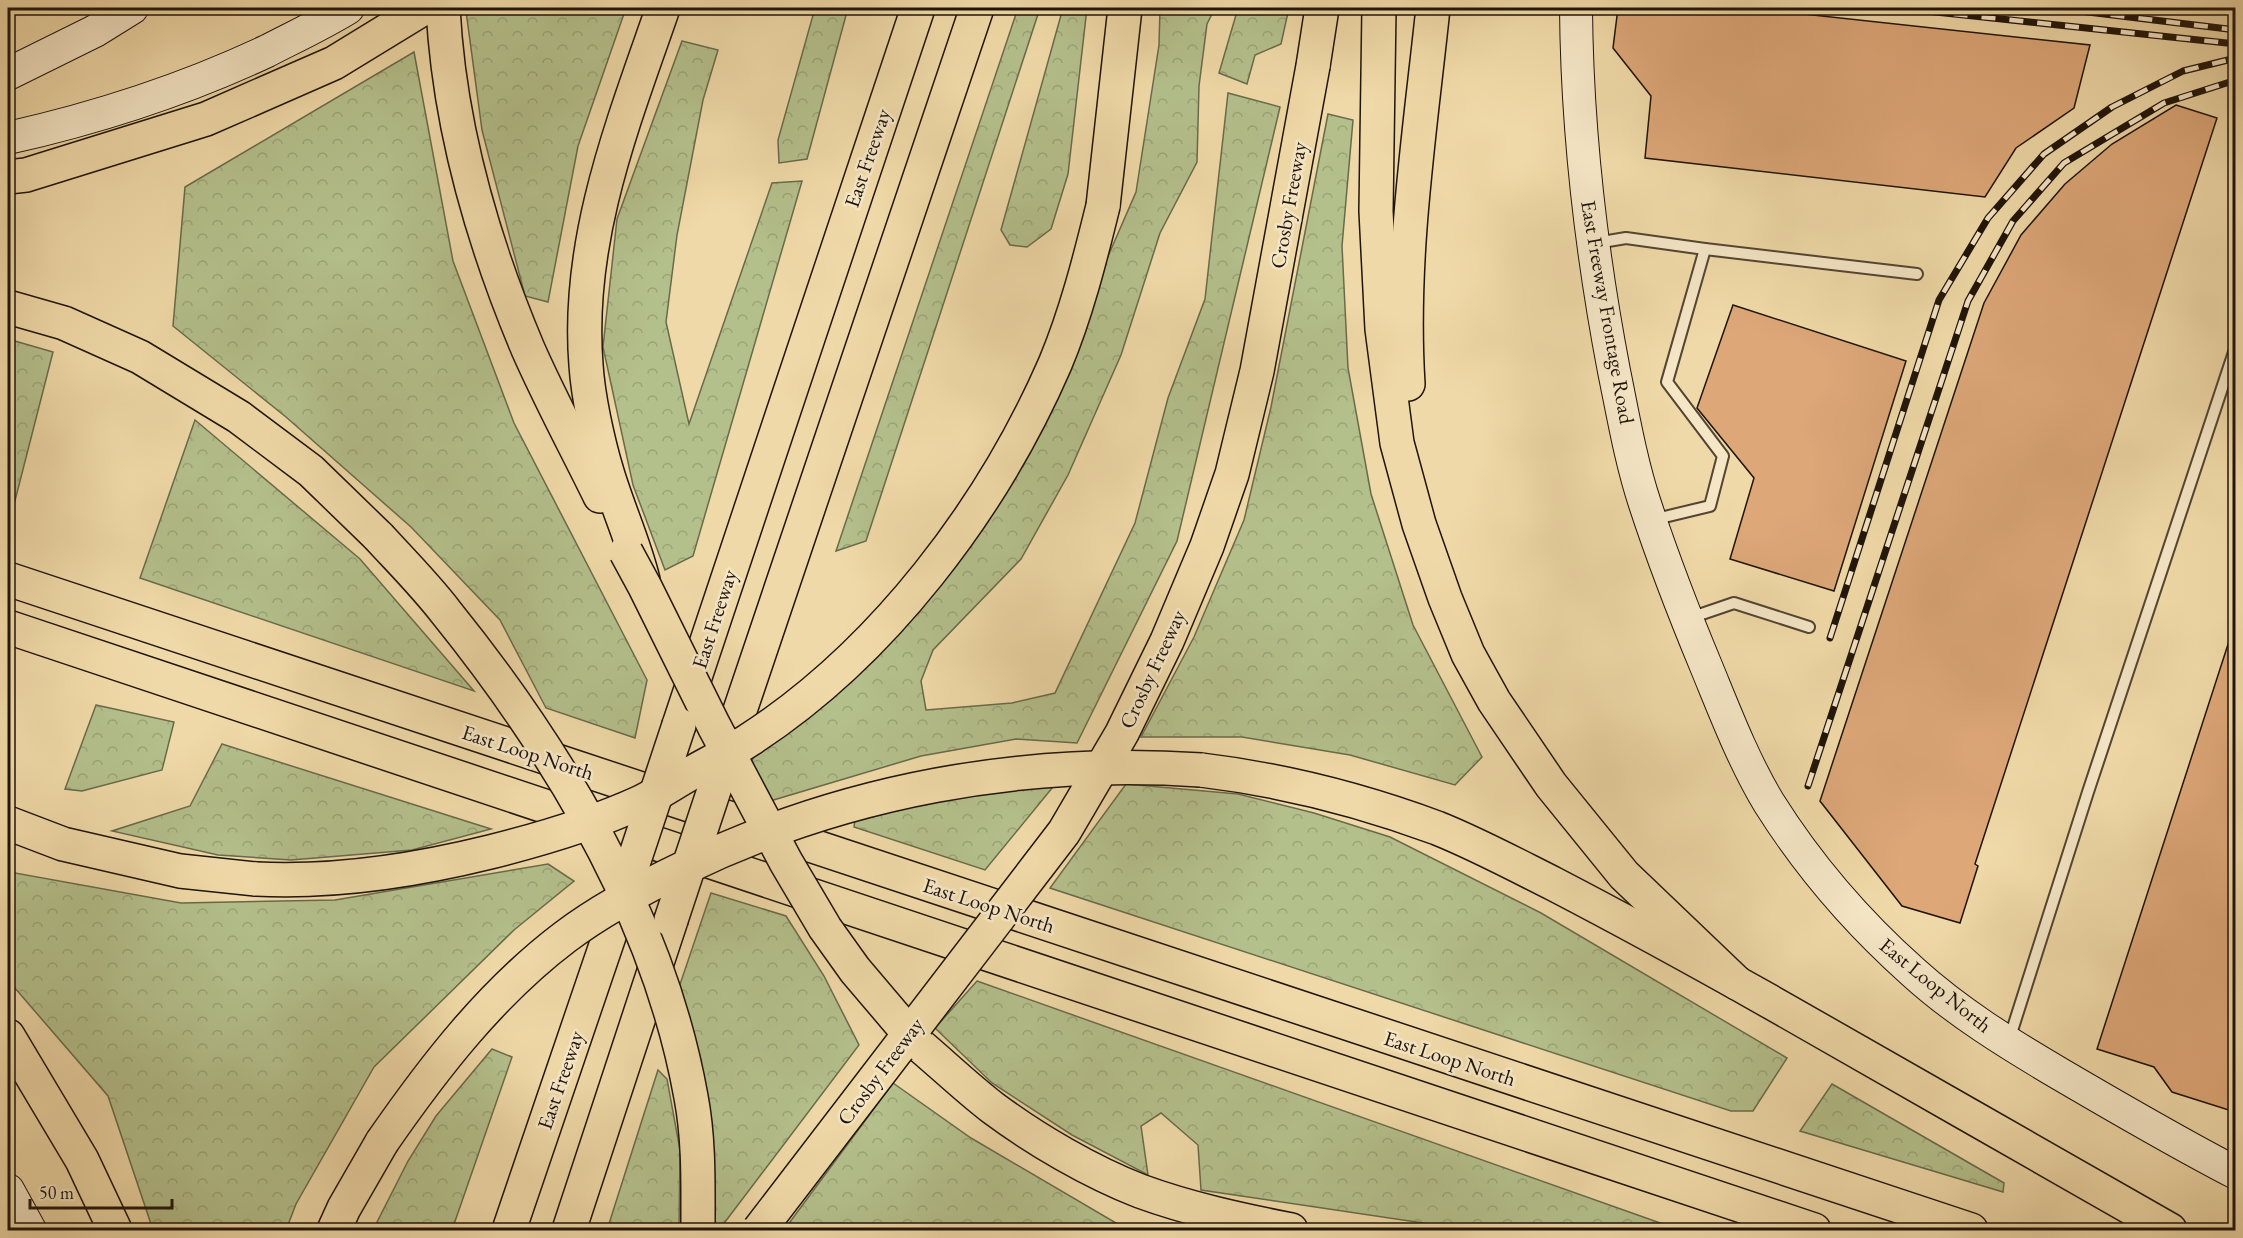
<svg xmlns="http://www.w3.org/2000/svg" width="2243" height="1238" viewBox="0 0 2243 1238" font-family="'EB Garamond',serif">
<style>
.forest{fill:url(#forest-crowns);stroke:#696a4b;stroke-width:1.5}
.building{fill:#dda778;stroke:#1e140a;stroke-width:1.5}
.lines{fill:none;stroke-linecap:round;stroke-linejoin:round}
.lane-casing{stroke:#524532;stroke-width:14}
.secondary-casing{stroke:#1e140a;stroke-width:34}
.highway-casing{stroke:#1e140a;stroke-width:36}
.lane{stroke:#f5e6c6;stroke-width:10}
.secondary{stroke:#f5e6c6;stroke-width:32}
.highway{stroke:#f0d9a8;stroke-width:33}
.rail-casing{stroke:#1e140a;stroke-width:7}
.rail{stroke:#f5e6c6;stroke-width:4.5;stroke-dasharray:14;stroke-linecap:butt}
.highway-bridge-casing{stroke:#1e140a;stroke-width:36;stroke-linecap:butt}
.highway-bridge{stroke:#f0d9a8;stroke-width:33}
.labels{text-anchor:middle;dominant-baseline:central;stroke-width:5;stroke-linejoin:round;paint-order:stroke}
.street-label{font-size:21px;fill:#1e140a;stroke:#f5e6c6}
</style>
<defs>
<pattern id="forest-crowns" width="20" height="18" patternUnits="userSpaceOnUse" patternTransform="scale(1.5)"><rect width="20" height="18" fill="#b4c08c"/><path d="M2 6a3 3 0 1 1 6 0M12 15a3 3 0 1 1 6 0" fill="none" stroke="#9aa477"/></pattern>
</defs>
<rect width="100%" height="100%" fill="#f0d9a8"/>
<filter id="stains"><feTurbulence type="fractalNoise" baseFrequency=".00333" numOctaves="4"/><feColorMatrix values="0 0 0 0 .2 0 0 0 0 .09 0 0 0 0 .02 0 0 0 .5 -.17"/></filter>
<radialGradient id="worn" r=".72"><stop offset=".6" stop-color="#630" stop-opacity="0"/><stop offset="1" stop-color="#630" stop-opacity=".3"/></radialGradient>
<g class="forest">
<path d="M470,8H626L578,146L548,302L525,296L482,130L466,11Z"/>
<path d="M815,8H848L807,159L779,163L778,140Z"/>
<path d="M1018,8H1040L866,541L836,551Z"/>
<path d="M1063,8H1087L1068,174L1051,229L1027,247L1010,245L1001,230Z"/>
<path d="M1160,8H1215L1207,24L1199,86L1197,162L1160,233L1121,355L1068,475L1021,559L933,650L921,681L926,710L1012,703L1055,693L1135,523L1168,398L1205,299L1228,93L1280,107L1177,541L1077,743L1016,739L921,756L770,801L751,766L755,750L881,650L1099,277L1136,192L1159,45Z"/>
<path d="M1238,8H1289L1281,44L1255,55L1247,84L1219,73Z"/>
<path d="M682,41L718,50L703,100L677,235L666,322L689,424L772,183L802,181L693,556L665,570L633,485L603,347L617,219Z"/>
<path d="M414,52L453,261L514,423L647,680L635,738L546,708L500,620L411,527L286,417L173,326L185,187Z"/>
<path d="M1328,114L1353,120L1342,246L1348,368L1371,494L1413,625L1482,757L1455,785L1350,755L1242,737H1141L1194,637L1244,520L1271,407Z"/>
<path d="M8,339L53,352L8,528Z"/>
<path d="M195,420L360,559L474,691L140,578Z"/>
<path d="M96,705L174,722L162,770L82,791L65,789Z"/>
<path d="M222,744L491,829L412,850L291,860L218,855L112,831L190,806Z"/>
<path d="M1057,782L985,870L854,827L855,819L981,787Z"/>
<path d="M1126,784L1238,794L1314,813L1390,837L1541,913L1787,1058L1753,1111H1731L1050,888Z"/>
<path d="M548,864L574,881L514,930L374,1067L296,1204L286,1230H153L108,1096L8,980V882L10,872L181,903L335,900Z"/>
<path d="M711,893L786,916L824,976L859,1045L719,1230H708L675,999Z"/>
<path d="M977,981L1680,1230H1470L1201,1190L1198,1145L1161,1113L1141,1126L1148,1175L1072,1135L992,1083L935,1028Z"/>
<path d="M492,1049L512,1057L452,1230H373L408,1161L436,1116Z"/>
<path d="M658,1070L667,1079L680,1150L679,1230H607Z"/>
<path d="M893,1083L971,1138L1128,1230H784Z"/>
<path d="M1832,1084L2004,1183L2003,1192L1800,1131Z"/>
</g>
<g class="building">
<path d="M1618,8H1748L2090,45L2074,108L2016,148L1985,197L1645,158L1651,96L1613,48Z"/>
<path d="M2176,105L2217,118L1975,864L1978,866L1960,923L1902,906L1820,801L1984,303L2021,235L2065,184L2112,144Z"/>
<path d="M1733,305L1906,361L1834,591L1730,559L1754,478L1697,408Z"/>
<path d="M2232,632H2235V1112L2172,1092L2154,1067L2097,1049Z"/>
</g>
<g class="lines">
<defs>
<g id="lane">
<path d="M1596,243L1626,238L1705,249L1667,382L1723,456L1710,506L1652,520"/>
<path d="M1705,249L1917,274"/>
<path d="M1690,618L1734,603L1809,627"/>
<path d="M2009,1040L2088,792L2236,346"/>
</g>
<g id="secondary">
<path d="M1576,8C1577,130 1591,251 1614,371C1623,415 1631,462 1645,504C1663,559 1684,613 1706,666C1725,712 1743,760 1769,803C1808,865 1858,923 1913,972C1957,1012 2009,1044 2060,1074C2118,1108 2176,1142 2236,1173"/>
<path d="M8,74L95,31L132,8"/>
<path d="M8,138C97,118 184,90 267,51C294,37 322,24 348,8"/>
<path d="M8,1190L30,1230"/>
</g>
<g id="highway">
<path d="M443,8C449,126 482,240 528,349C550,399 576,447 600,496"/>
<path d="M1379,8L1376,211L1382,329L1397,443L1419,524L1445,598L1468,654L1494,701L1551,785L1624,875L1737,983"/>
<path d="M1313,66L1322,8"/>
<path d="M8,177L26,175L206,119L334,63L424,8"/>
<path d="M1103,206L1125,8"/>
<path d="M8,307L64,323L140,357L239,417L311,471L379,537"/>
<path d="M1408,384C1400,258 1420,132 1433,8"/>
<path d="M8,579L1971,1230"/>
<path d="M643,580C634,543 618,509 607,472C598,442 588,397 586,365C576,240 623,123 663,8"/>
<path d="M8,627L1814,1230"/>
<path d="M679,725L918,8"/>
<path d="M730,740L977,8"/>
<path d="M1201,770C1284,780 1359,799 1437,828C1477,844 1516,865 1554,884C1627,922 1698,961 1769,1001C1903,1077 2036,1154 2170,1230"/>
<path d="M8,823L63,844L180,871L256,879"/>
<path d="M8,1036L82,1160L115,1230"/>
<path d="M917,1043C942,1064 967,1088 993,1108C1036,1140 1091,1172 1140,1191C1189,1209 1241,1220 1291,1230"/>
<path d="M334,1230L344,1208L382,1142"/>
<path d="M509,1230L619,907"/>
<path d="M569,1230L671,920"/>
</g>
</defs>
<use href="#lane" class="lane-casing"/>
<use href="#secondary" class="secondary-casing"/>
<use href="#highway" class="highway-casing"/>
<use href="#lane" class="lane"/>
<use href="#secondary" class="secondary"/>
<use href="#highway" class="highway"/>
<defs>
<g id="rail">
<path d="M1898,8L2236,44"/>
<path d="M2055,8L2236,30"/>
<path d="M1830,638L1939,300L1988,218L2044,154L2112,107L2183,71L2236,58"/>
<path d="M1808,786L1968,301L2013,221L2064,163L2164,103L2236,80"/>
</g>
</defs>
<use href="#rail" class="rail-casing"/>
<use href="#rail" class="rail"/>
<defs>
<g id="highway-bridge">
<path d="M379,537C401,561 425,585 445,611C558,751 659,918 691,1097C699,1139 698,1181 698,1224"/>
<path d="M626,552L645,587L714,726L786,862L825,928L855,970L917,1043"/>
<path d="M256,879C336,883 413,871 490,852C542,839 593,824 641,802C659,793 675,782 693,772C711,762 731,752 749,740C882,654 992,509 1055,364C1076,314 1090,259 1103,206"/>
<path d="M620,903L679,725"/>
<path d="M671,920L729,745"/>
<path d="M382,1142C434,1067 491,993 565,937C602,909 642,888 684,868C845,790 1023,758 1201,770"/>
<path d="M759,1230L1064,832L1122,733L1167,641L1207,546L1232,474L1257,371L1313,66"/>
</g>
</defs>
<use href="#highway-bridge" class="highway-bridge-casing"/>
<use href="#highway-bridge" class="highway-bridge"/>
</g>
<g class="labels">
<g class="street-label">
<text transform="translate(867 158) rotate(-71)">East Freeway</text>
<text transform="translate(1288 205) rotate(-80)">Crosby Freeway</text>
<text transform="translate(1608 312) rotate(80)">East Freeway Frontage Road</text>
<text transform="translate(714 619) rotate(-72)">East Freeway</text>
<text transform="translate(1152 669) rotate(-65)">Crosby Freeway</text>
<text transform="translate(528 752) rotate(18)">East Loop North</text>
<text transform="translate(989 905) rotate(18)">East Loop North</text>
<text transform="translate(1936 985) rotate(39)">East Loop North</text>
<text transform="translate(1450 1058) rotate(18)">East Loop North</text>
<text transform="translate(880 1071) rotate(-53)">Crosby Freeway</text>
<text transform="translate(560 1080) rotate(-71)">East Freeway</text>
</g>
</g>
<rect width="2243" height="1238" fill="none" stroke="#f0d9a8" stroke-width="30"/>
<rect x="9" y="9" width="2225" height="1220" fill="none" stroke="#1e140a" stroke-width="3"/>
<rect x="15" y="15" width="2213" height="1208" fill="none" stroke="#1e140a" stroke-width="1.5"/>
<path d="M30 1199v9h142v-9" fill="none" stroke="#1e140a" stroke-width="3"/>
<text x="39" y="1199" font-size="18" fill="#1e140a" stroke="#f5e6c6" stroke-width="4.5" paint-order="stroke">50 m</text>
<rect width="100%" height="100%" filter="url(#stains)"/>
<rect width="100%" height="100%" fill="url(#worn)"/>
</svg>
